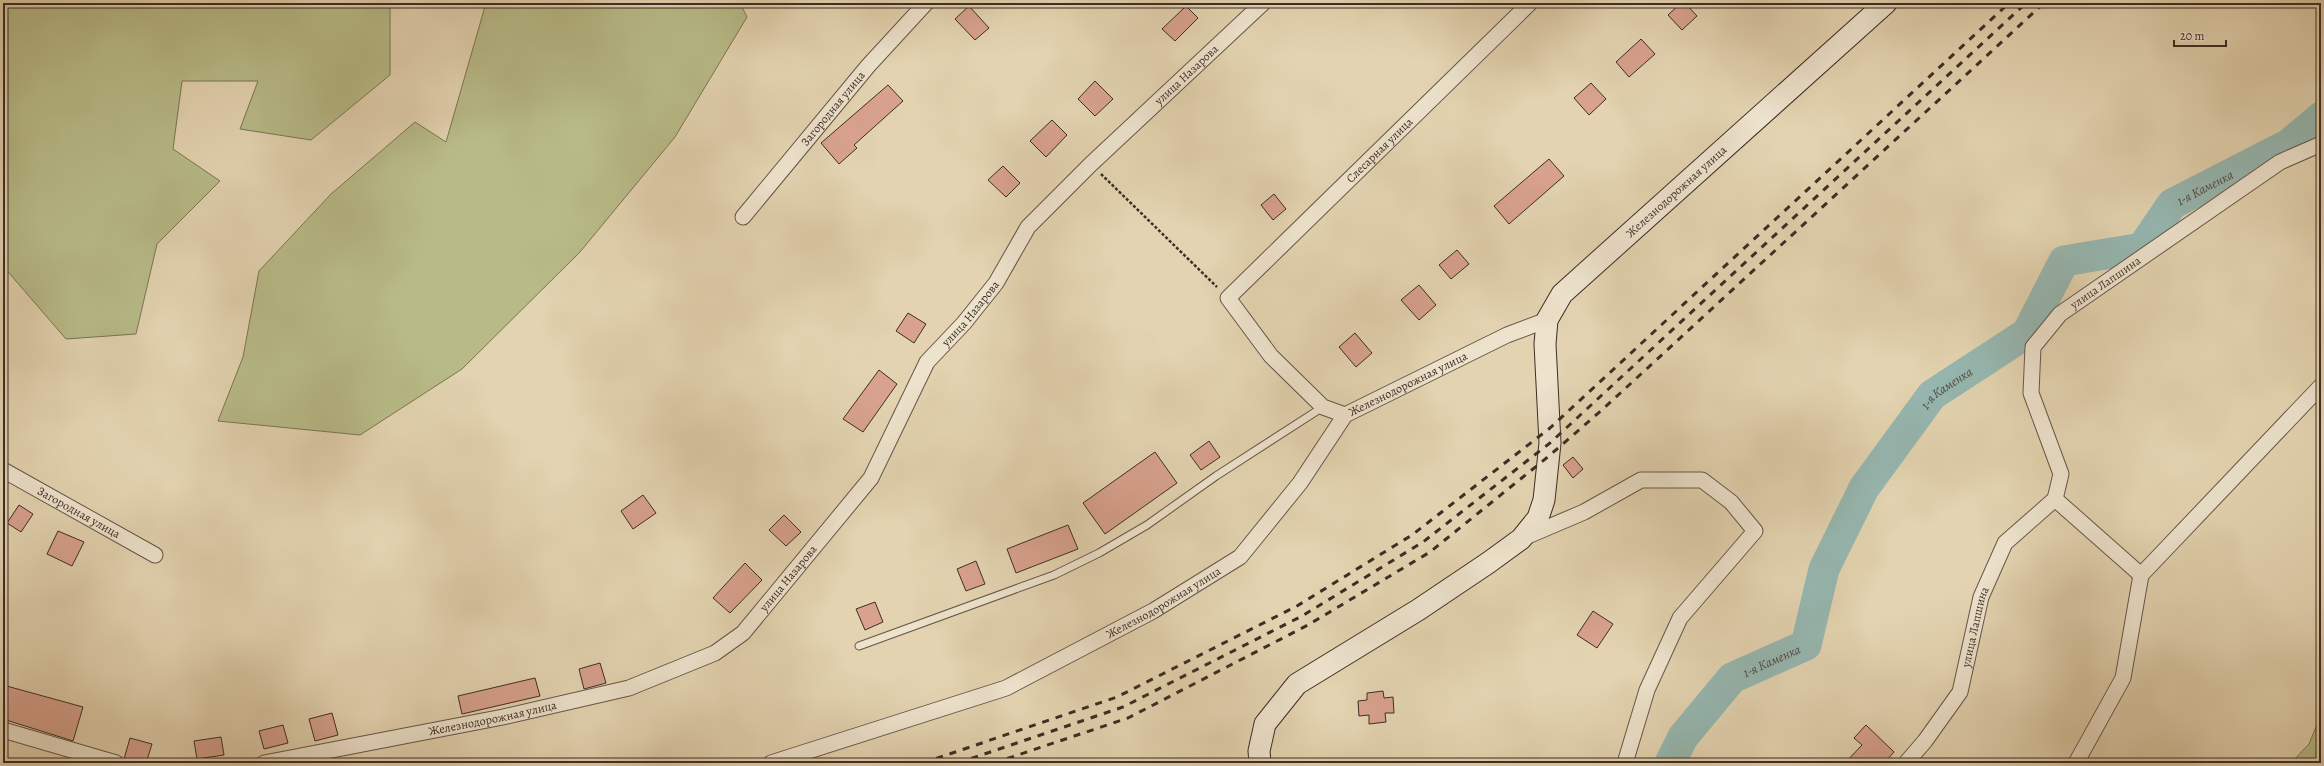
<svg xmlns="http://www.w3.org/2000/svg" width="2324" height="766" viewBox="0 0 2324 766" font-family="Alegreya,serif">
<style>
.green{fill:#b8bb88;stroke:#7a7456}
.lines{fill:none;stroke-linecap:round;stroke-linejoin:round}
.river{stroke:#96b7b0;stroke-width:31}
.building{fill:#d8a28e;stroke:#3d2d25}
.lane-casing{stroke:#665648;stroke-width:9}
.street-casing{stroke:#665648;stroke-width:17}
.secondary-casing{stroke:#3d2d25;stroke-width:23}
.path{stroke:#3d2d25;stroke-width:2.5;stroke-dasharray:3 2;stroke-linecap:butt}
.lane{stroke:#ede2cc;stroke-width:7}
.street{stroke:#ede2cc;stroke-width:15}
.secondary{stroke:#ede2cc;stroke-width:21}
.rail{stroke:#3d2d25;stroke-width:3;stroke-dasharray:7 7;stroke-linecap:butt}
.labels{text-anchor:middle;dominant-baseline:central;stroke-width:3;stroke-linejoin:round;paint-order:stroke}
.street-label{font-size:12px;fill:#3d2d25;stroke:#ede2cc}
.water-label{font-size:13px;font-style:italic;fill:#4f4941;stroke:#ede2cc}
</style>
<rect width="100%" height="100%" fill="#e3d3b0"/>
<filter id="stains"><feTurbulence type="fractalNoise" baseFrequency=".005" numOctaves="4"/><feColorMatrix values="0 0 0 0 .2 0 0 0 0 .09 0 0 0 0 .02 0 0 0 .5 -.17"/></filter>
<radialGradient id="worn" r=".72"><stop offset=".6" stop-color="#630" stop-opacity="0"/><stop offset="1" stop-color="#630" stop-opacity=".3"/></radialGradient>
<g class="green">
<path d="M3,3H390V75L311,140L240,129L258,81H182L173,149L220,181L157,244L136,334L66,339L3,266Z"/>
<path d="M486,3H740L747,17L675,137L580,252L462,369L360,435L218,421L243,357L259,271L331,194L415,122L446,142Z"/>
<path d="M2321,715V763H2291L2309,744Z"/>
</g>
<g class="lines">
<path class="river" id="s1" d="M1670,763L1683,737L1732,678L1806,645L1824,569L1864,488L1932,395L2027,333L2064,261L2142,248L2172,204L2289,144L2321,117"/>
</g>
<g class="building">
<path d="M1681,3H1685L1697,16L1682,30L1668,15Z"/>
<path d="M969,6L989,28L975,40L955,19Z"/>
<path d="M1186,6L1198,18L1175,41L1162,29Z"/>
<path d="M1641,39L1655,54L1629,77L1616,62Z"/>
<path d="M1095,81L1113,99L1095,116L1078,99Z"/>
<path d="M1591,83L1606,99L1589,115L1574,98Z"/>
<path d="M888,85L903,101L854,145L857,148L839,164L821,143Z"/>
<path d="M1052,120L1067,135L1046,157L1030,141Z"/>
<path d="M1549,159L1564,176L1509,224L1494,206Z"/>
<path d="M1003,166L1020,183L1006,197L988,180Z"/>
<path d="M1274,194L1286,209L1273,220L1261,205Z"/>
<path d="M1457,250L1469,264L1451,279L1439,265Z"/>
<path d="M1419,285L1436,305L1419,320L1401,300Z"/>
<path d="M908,313L926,324L914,343L896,331Z"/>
<path d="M1355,333L1372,353L1356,367L1339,347Z"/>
<path d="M879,370L897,384L863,432L843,419Z"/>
<path d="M1209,441L1220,457L1201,470L1190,455Z"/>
<path d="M1155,452L1177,483L1105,534L1083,503Z"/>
<path d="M1573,457L1583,469L1573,478L1563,465Z"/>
<path d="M643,495L656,513L633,529L621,511Z"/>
<path d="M19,505L33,514L21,532L7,523Z"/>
<path d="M784,515L801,532L786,546L769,530Z"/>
<path d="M1068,525L1078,549L1016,573L1007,549Z"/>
<path d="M58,531L84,542L72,566L47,554Z"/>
<path d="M976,561L985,584L966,591L957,569Z"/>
<path d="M745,563L762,580L730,613L713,598Z"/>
<path d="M875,602L883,622L865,630L856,609Z"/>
<path d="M1593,611L1613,624L1597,648L1577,635Z"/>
<path d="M600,663L606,683L584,689L579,669Z"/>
<path d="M535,678L540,696L462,714L458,696Z"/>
<path d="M3,685L83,707L73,741L3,719Z"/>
<path d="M1383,691L1384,698L1393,697L1394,713H1385L1386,722L1369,724V715L1359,716L1358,701L1367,700V693Z"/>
<path d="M332,713L338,735L315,741L309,719Z"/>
<path d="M283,725L288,743L264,749L259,731Z"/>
<path d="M1866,725L1894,752L1884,763H1845L1862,745L1854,738Z"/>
<path d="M221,737L224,755L197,759L194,741Z"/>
<path d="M130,738L152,744L146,763L124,759Z"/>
</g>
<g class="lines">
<defs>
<path id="lane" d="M859,646L1054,575L1099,553L1147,525L1216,476L1323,407"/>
<g id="street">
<path id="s2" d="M743,217L868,66L926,3"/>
<path id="s3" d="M1345,415L1323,407L1271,356L1228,298L1530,3"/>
<path id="s4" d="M3,470L155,555"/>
<path id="s5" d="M2055,499L2061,474L2031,393L2033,347L2060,314L2280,162L2321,144"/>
<path d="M1523,538L1584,512L1641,480H1702L1731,502L1755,531L1680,618L1647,690L1625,763"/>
<path d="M3,730L116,763"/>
<path id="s6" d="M264,763L503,717L629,688L715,653L743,633L871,478L927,362L964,323L996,283L1028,227L1091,164L1263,3"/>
<path id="s7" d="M771,763L1006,688L1153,611L1240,557L1300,483L1345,415L1507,335L1547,320"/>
<path id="s8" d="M1906,763L1925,741L1960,692L1981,597L2005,543L2055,499L2141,575L2321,386"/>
<path d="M2076,763L2123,678L2141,575"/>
</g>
<g id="secondary">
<path id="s9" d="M1260,763L1259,751L1265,724L1297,684L1418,610L1488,563L1521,539L1538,518L1544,500L1550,443L1545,344L1547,320L1562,294L1886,3"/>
</g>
</defs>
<use href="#lane" class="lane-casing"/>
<use href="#street" class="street-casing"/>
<use href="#secondary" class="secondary-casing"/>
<path class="path" d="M1101,174L1217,287"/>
<use href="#lane" class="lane"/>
<use href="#street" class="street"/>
<use href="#secondary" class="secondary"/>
<g class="rail">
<path d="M923,763L1117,697L1297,606L1412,535L1550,428L2009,3"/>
<path d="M958,763L1123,707L1302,616L1423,542L1550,443L2026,3"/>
<path d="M994,763L1128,718L1308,625L1430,552L1549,456L1603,409L2044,3"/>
</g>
</g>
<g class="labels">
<g class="street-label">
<text stroke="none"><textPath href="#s6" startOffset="1219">улица Назарова</textPath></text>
<text stroke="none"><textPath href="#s2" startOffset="141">Загородная улица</textPath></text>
<text stroke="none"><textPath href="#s3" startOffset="380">Слесарная улица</textPath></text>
<text stroke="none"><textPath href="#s9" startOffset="768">Железнодорожная улица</textPath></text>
<text stroke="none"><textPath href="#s5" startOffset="256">улица Лапшина</textPath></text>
<text stroke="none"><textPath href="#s6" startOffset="895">улица Назарова</textPath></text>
<text stroke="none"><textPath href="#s7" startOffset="762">Железнодорожная улица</textPath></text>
<text stroke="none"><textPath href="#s4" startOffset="87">Загородная улица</textPath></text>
<text stroke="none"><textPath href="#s6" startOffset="571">улица Назарова</textPath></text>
<text stroke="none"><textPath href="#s7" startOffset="426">Железнодорожная улица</textPath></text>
<text stroke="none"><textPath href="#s8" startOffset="156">улица Лапшина</textPath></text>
<text stroke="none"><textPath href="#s6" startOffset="233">Железнодорожная улица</textPath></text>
</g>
<g class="water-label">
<text stroke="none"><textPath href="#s1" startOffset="834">1-я Каменка</textPath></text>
<text stroke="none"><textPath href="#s1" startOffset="486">1-я Каменка</textPath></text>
<text stroke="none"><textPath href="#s1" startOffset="149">1-я Каменка</textPath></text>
</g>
</g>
<rect width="2324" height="766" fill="none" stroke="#e3d3b0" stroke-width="16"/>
<rect x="4" y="4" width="2316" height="758" fill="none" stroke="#3d2d25" stroke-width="2"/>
<rect x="8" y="8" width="2308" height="750" fill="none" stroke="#3d2d25"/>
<path d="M2174 40v6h52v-6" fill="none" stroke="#3d2d25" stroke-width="2"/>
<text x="2180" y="40" font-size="12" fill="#3d2d25" stroke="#ede2cc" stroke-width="3" paint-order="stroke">20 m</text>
<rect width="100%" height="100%" filter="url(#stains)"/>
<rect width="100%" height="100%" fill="url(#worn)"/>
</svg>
